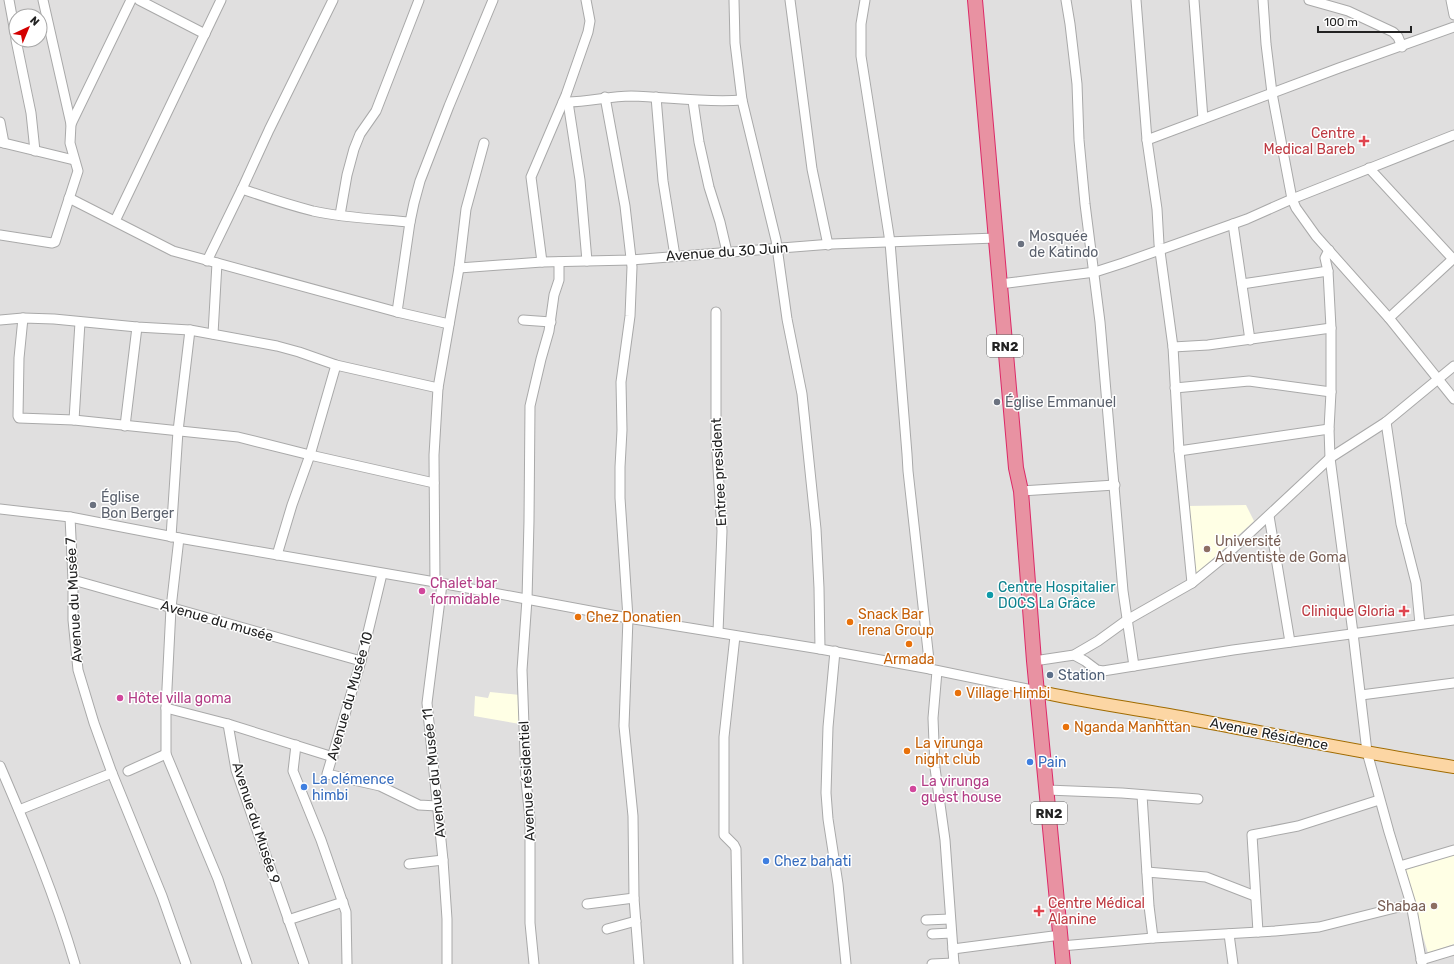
<svg xmlns="http://www.w3.org/2000/svg" width="1454" height="964" viewBox="0 0 1454 964" font-family="Rubik,sans-serif">
<style>
.residential{fill:#e0dfdf;fill-rule:evenodd}
.education{fill:#ffffe5}
.lines{fill:none;stroke-linecap:round;stroke-linejoin:round}
.minor-casing{stroke:#a9a9a9;stroke-width:11}
.major-casing{stroke:#a06b00;stroke-width:14}
.highway-casing{stroke:#dc2a67;stroke-width:16}
.minor{stroke:#fff;stroke-width:9}
.major{stroke:#fcd6a4;stroke-width:12}
.highway{stroke:#e892a2;stroke-width:14}
.health-dot{fill:#e0444e;stroke:#fff;stroke-width:1.5}
.worship-dot{fill:#6b7280;stroke:#fff;stroke-width:1.5}
.education-dot{fill:#8d6e63;stroke:#fff;stroke-width:1.5}
.hotel-dot{fill:#d1479c;stroke:#fff;stroke-width:1.5}
.culture-dot{fill:#0f9aa8;stroke:#fff;stroke-width:1.5}
.food-dot{fill:#e8710a;stroke:#fff;stroke-width:1.5}
.service-dot{fill:#5c6f8a;stroke:#fff;stroke-width:1.5}
.shop-dot{fill:#3f7fe0;stroke:#fff;stroke-width:1.5}
.labels{text-anchor:middle;dominant-baseline:central;stroke-width:3;stroke-linejoin:round;paint-order:stroke}
.shield{fill:#fff;stroke:#646464;stroke-width:1}
.shield-label{font-size:13px;font-weight:bold;fill:#222}
.health-label{font-size:14px;fill:#be3a42;stroke:#fff;text-anchor:end}
.worship-label{font-size:14px;fill:#5b616d;stroke:#fff;text-anchor:start}
.street-label{font-size:14px;fill:#222;stroke:#fff}
.education-label{font-size:14px;fill:#785e54;stroke:#fff;text-anchor:start}
.hotel-label{font-size:14px;fill:#b23c85;stroke:#fff;text-anchor:start}
.culture-label{font-size:14px;fill:#0d838f;stroke:#fff;text-anchor:start}
.food-label{font-size:14px;fill:#c56008;stroke:#fff;text-anchor:start}
.service-label{font-size:14px;fill:#4e5e75;stroke:#fff;text-anchor:start}
.shop-label{font-size:14px;fill:#366cbe;stroke:#fff;text-anchor:start}
</style>
<rect width="100%" height="100%" fill="#f2efe9"/>
<path class="residential" d="M0,0H1454V964H0ZM16,16H40V40H16Z"/>
<g class="education">
<path d="M1246,505L1254,521L1193,577L1187,506Z"/>
<path d="M490,692L520,695V724L474,716L475,696L488,698Z"/>
<path d="M1454,851V944L1428,953L1402,867Z"/>
</g>
<g class="lines">
<defs>
<g id="minor">
<path d="M9,0L16,38"/>
<path d="M139,0L205,34"/>
<path d="M734,0L735,43L742,100L776,240L787,319L802,394L816,529L819,588L820,649"/>
<path d="M790,0L812,169L828,245"/>
<path d="M865,0L861,24V56L890,242L907,454L908,471L930,669"/>
<path d="M1066,0L1070,24L1077,84L1079,140L1085,204L1100,322L1123,591L1134,666"/>
<path d="M1136,0L1147,140L1157,209L1159,244L1173,347L1179,451L1192,583"/>
<path d="M1194,0L1203,119"/>
<path d="M1263,0L1266,44L1272,93L1292,199L1296,208L1316,236L1389,318L1454,399"/>
<path d="M1309,0L1348,11L1393,32L1398,37L1402,47"/>
<path d="M1451,0L1454,15"/>
<path d="M16,40L31,113L35,151"/>
<path d="M605,97L625,206L632,267L630,316L621,382L622,430L620,467V498L628,618L624,726L633,816L634,898L639,964"/>
<path d="M656,97L663,181L675,256"/>
<path d="M693,101L699,142L709,187L720,222L727,252"/>
<path d="M563,102C586,103 608,96 631,96C668,97 705,103 742,100"/>
<path d="M568,102L580,180L587,261"/>
<path d="M0,122L4,143"/>
<path d="M71,124L131,0"/>
<path d="M1147,140L1339,68L1454,27"/>
<path d="M0,142L74,160"/>
<path d="M1369,168L1453,259"/>
<path d="M242,189C265,197 289,205 313,211C344,218 378,219 410,222"/>
<path d="M69,198L173,251L397,312L449,324"/>
<path d="M340,215L347,175L354,149L360,134L376,111L419,0"/>
<path d="M115,221L221,0"/>
<path d="M1233,224L1250,340"/>
<path d="M0,235L52,243L55,242L78,171L70,143L71,124L43,0"/>
<path d="M1329,250L1325,258L1328,271L1331,328V392L1329,429L1330,458L1353,633L1367,752L1389,832L1411,904L1422,964"/>
<path d="M207,261L242,189L269,130L333,0"/>
<path d="M542,262L531,177L566,95L588,32L590,21L586,0"/>
<path d="M459,268L542,262L631,260L832,244L996,238"/>
<path d="M1000,284L1095,272L1123,263L1247,219L1292,199L1454,135"/>
<path d="M1242,284L1328,271"/>
<path d="M397,312L410,222L414,203L420,181L449,106L493,0"/>
<path d="M716,312V437L722,531L718,632"/>
<path d="M23,318L19,358L18,416L19,418L74,420L238,437L310,455L434,483"/>
<path d="M1389,318L1454,258"/>
<path d="M0,320L23,318L54,319L137,327L190,330L277,346L299,352L336,365L438,388"/>
<path d="M523,320L551,322"/>
<path d="M213,334L217,263"/>
<path d="M1173,347L1208,345L1331,328"/>
<path d="M1175,388L1249,381L1331,392"/>
<path d="M74,420L80,322"/>
<path d="M1386,422L1401,524L1416,583L1420,624"/>
<path d="M125,426L137,327"/>
<path d="M1179,451L1329,429"/>
<path d="M1021,491L1115,485"/>
<path d="M0,509L70,517L179,538L435,582L628,618L820,649L930,669L1037,691"/>
<path d="M1269,516L1290,642"/>
<path d="M70,517L73,580V620L78,670L94,723L112,773L162,896L186,964"/>
<path d="M171,537L178,431L190,330"/>
<path d="M179,538L171,608L166,708V754L218,879L247,964"/>
<path d="M277,555L292,505L310,455L336,365"/>
<path d="M382,574L361,661L327,774L380,786L419,805L437,806"/>
<path d="M73,580L361,661"/>
<path d="M435,582L434,455L438,388L459,268L466,209L484,143"/>
<path d="M442,584L427,703L443,860L447,919V964"/>
<path d="M735,636L724,737V835L734,845L736,849L738,964"/>
<path d="M835,651L828,727L826,793L828,819L838,884L846,964"/>
<path d="M1074,655L1085,661L1097,670L1103,671L1233,650L1454,620"/>
<path d="M1034,661L1074,655L1098,641L1127,620L1192,583L1224,557L1330,458L1386,422L1454,366"/>
<path d="M937,671L933,718L935,768L945,840L954,964"/>
<path d="M1361,695L1454,683"/>
<path d="M166,708L228,724L333,757"/>
<path d="M228,724L236,770L304,964"/>
<path d="M296,745L293,771L321,840L346,912L347,964"/>
<path d="M0,766C28,831 55,896 75,964"/>
<path d="M128,771L166,754"/>
<path d="M1047,790L1122,793L1198,799"/>
<path d="M1142,795L1149,906L1153,938"/>
<path d="M19,810L112,773"/>
<path d="M409,864L443,860"/>
<path d="M1400,866L1454,850"/>
<path d="M1147,872L1206,877L1255,896"/>
<path d="M587,904L634,898"/>
<path d="M288,920L343,902"/>
<path d="M926,920L950,919"/>
<path d="M607,929L636,921"/>
<path d="M1258,932L1252,835L1298,826L1379,800"/>
<path d="M932,934L951,933"/>
<path d="M1229,934L1233,964"/>
<path d="M1061,946L1153,938L1275,931L1319,927L1411,904"/>
<path d="M953,949L1061,935"/>
<path d="M1421,960L1454,950"/>
<path d="M534,964L530,923V819L526,781L522,670L527,599L529,521L530,406L541,359L549,331L554,295L559,280V262"/>
<path d="M932,964L954,963"/>
</g>
<path id="major" d="M1037,691C1084,702 1132,708 1180,717C1271,734 1362,753 1454,767"/>
<path id="highway" d="M975,0L1016,468L1021,491L1034,661L1063,964"/>
</defs>
<use href="#minor" class="minor-casing"/>
<use href="#major" class="major-casing"/>
<use href="#highway" class="highway-casing"/>
<use href="#minor" class="minor"/>
<use href="#major" class="major"/>
<use href="#highway" class="highway"/>
</g>
<g class="health-dot">
<path d="M1362 135h4v4h4v4h-4v4h-4v-4h-4v-4h4z"/>
<path d="M1402 605h4v4h4v4h-4v4h-4v-4h-4v-4h4z"/>
<path d="M1037 905h4v4h4v4h-4v4h-4v-4h-4v-4h4z"/>
</g>
<g class="worship-dot">
<circle cx="1021" cy="244" r="4"/>
<circle cx="997" cy="402" r="4"/>
<circle cx="93" cy="505" r="4"/>
</g>
<g class="education-dot">
<circle cx="1207" cy="549" r="4"/>
<circle cx="1434" cy="906" r="4"/>
</g>
<g class="hotel-dot">
<circle cx="422" cy="591" r="4"/>
<circle cx="120" cy="698" r="4"/>
<circle cx="913" cy="789" r="4"/>
</g>
<circle class="culture-dot" cx="990" cy="595" r="4"/>
<g class="food-dot">
<circle cx="578" cy="617" r="4"/>
<circle cx="850" cy="622" r="4"/>
<circle cx="909" cy="644" r="4"/>
<circle cx="958" cy="693" r="4"/>
<circle cx="1066" cy="727" r="4"/>
<circle cx="907" cy="751" r="4"/>
</g>
<circle class="service-dot" cx="1050" cy="675" r="4"/>
<g class="shop-dot">
<circle cx="1030" cy="762" r="4"/>
<circle cx="304" cy="787" r="4"/>
<circle cx="766" cy="861" r="4"/>
</g>
<g class="labels">
<g class="shield">
<rect x="987" y="335" width="36" height="22" rx="3"/>
<rect x="1031" y="802" width="36" height="22" rx="3"/>
</g>
<g class="shield-label">
<text x="1005" y="346">RN2</text>
<text x="1049" y="813">RN2</text>
</g>
<g class="health-label">
<text x="1355" y="133">Centre<tspan x="1355" dy="16">Medical Bareb</tspan></text>
<text x="1395" y="611">Clinique Gloria</text>
<text x="1048" y="903" text-anchor="start">Centre Médical<tspan x="1048" dy="16">Alanine</tspan></text>
</g>
<g class="worship-label">
<text x="1029" y="236">Mosquée<tspan x="1029" dy="16">de Katindo</tspan></text>
<text x="1005" y="402">Église Emmanuel</text>
<text x="101" y="497">Église<tspan x="101" dy="16">Bon Berger</tspan></text>
</g>
<g class="street-label">
<text transform="translate(727 252) rotate(-4)">Avenue du 30 Juin</text>
<text transform="translate(719 472) rotate(-93)">Entree president</text>
<text transform="translate(74 600) rotate(-93)">Avenue du Musée 7</text>
<text transform="translate(217 621) rotate(16)">Avenue du musée</text>
<text transform="translate(350 696) rotate(-74)">Avenue du Musée 10</text>
<text transform="translate(1269 734) rotate(11)">Avenue Résidence</text>
<text transform="translate(434 773) rotate(-96)">Avenue du Musée 11</text>
<text transform="translate(527 781) rotate(-93)">Avenue résidentiel</text>
<text transform="translate(256 823) rotate(72)">Avenue du Musée 9</text>
</g>
<g class="education-label">
<text x="1215" y="541">Université<tspan x="1215" dy="16">Adventiste de Goma</tspan></text>
<text x="1426" y="906" text-anchor="end">Shabaa</text>
</g>
<g class="hotel-label">
<text x="430" y="583">Chalet bar<tspan x="430" dy="16">formidable</tspan></text>
<text x="128" y="698">Hôtel villa goma</text>
<text x="921" y="781">La virunga<tspan x="921" dy="16">guest house</tspan></text>
</g>
<g class="culture-label">
<text x="998" y="587">Centre Hospitalier<tspan x="998" dy="16">DOCS La Grâce</tspan></text>
</g>
<g class="food-label">
<text x="858" y="614">Snack Bar<tspan x="858" dy="16">Irena Group</tspan></text>
<text x="586" y="617">Chez Donatien</text>
<text x="909" y="659" text-anchor="middle">Armada</text>
<text x="966" y="693">Village Himbi</text>
<text x="1074" y="727">Nganda Manhttan</text>
<text x="915" y="743">La virunga<tspan x="915" dy="16">night club</tspan></text>
</g>
<g class="service-label">
<text x="1058" y="675">Station</text>
</g>
<g class="shop-label">
<text x="1038" y="762">Pain</text>
<text x="312" y="779">La clémence<tspan x="312" dy="16">himbi</tspan></text>
<text x="774" y="861">Chez bahati</text>
</g>
</g>
<g transform="translate(28 28) rotate(44)"><circle r="19" fill="#ffffff" stroke="#a7a7a7"/>
<path d="M0-3L7 15L0 10L-7 15Z" fill="#d40000"/>
<text y="-6" font-size="11" font-weight="bold" text-anchor="middle" fill="#222222">N</text>
</g>
<path d="M1318 26v6h93v-6" fill="none" stroke="#222222" stroke-width="2"/>
<text x="1324" y="26" font-size="12" fill="#222222" stroke="#ffffff" stroke-width="3" paint-order="stroke">100 m</text>
</svg>
